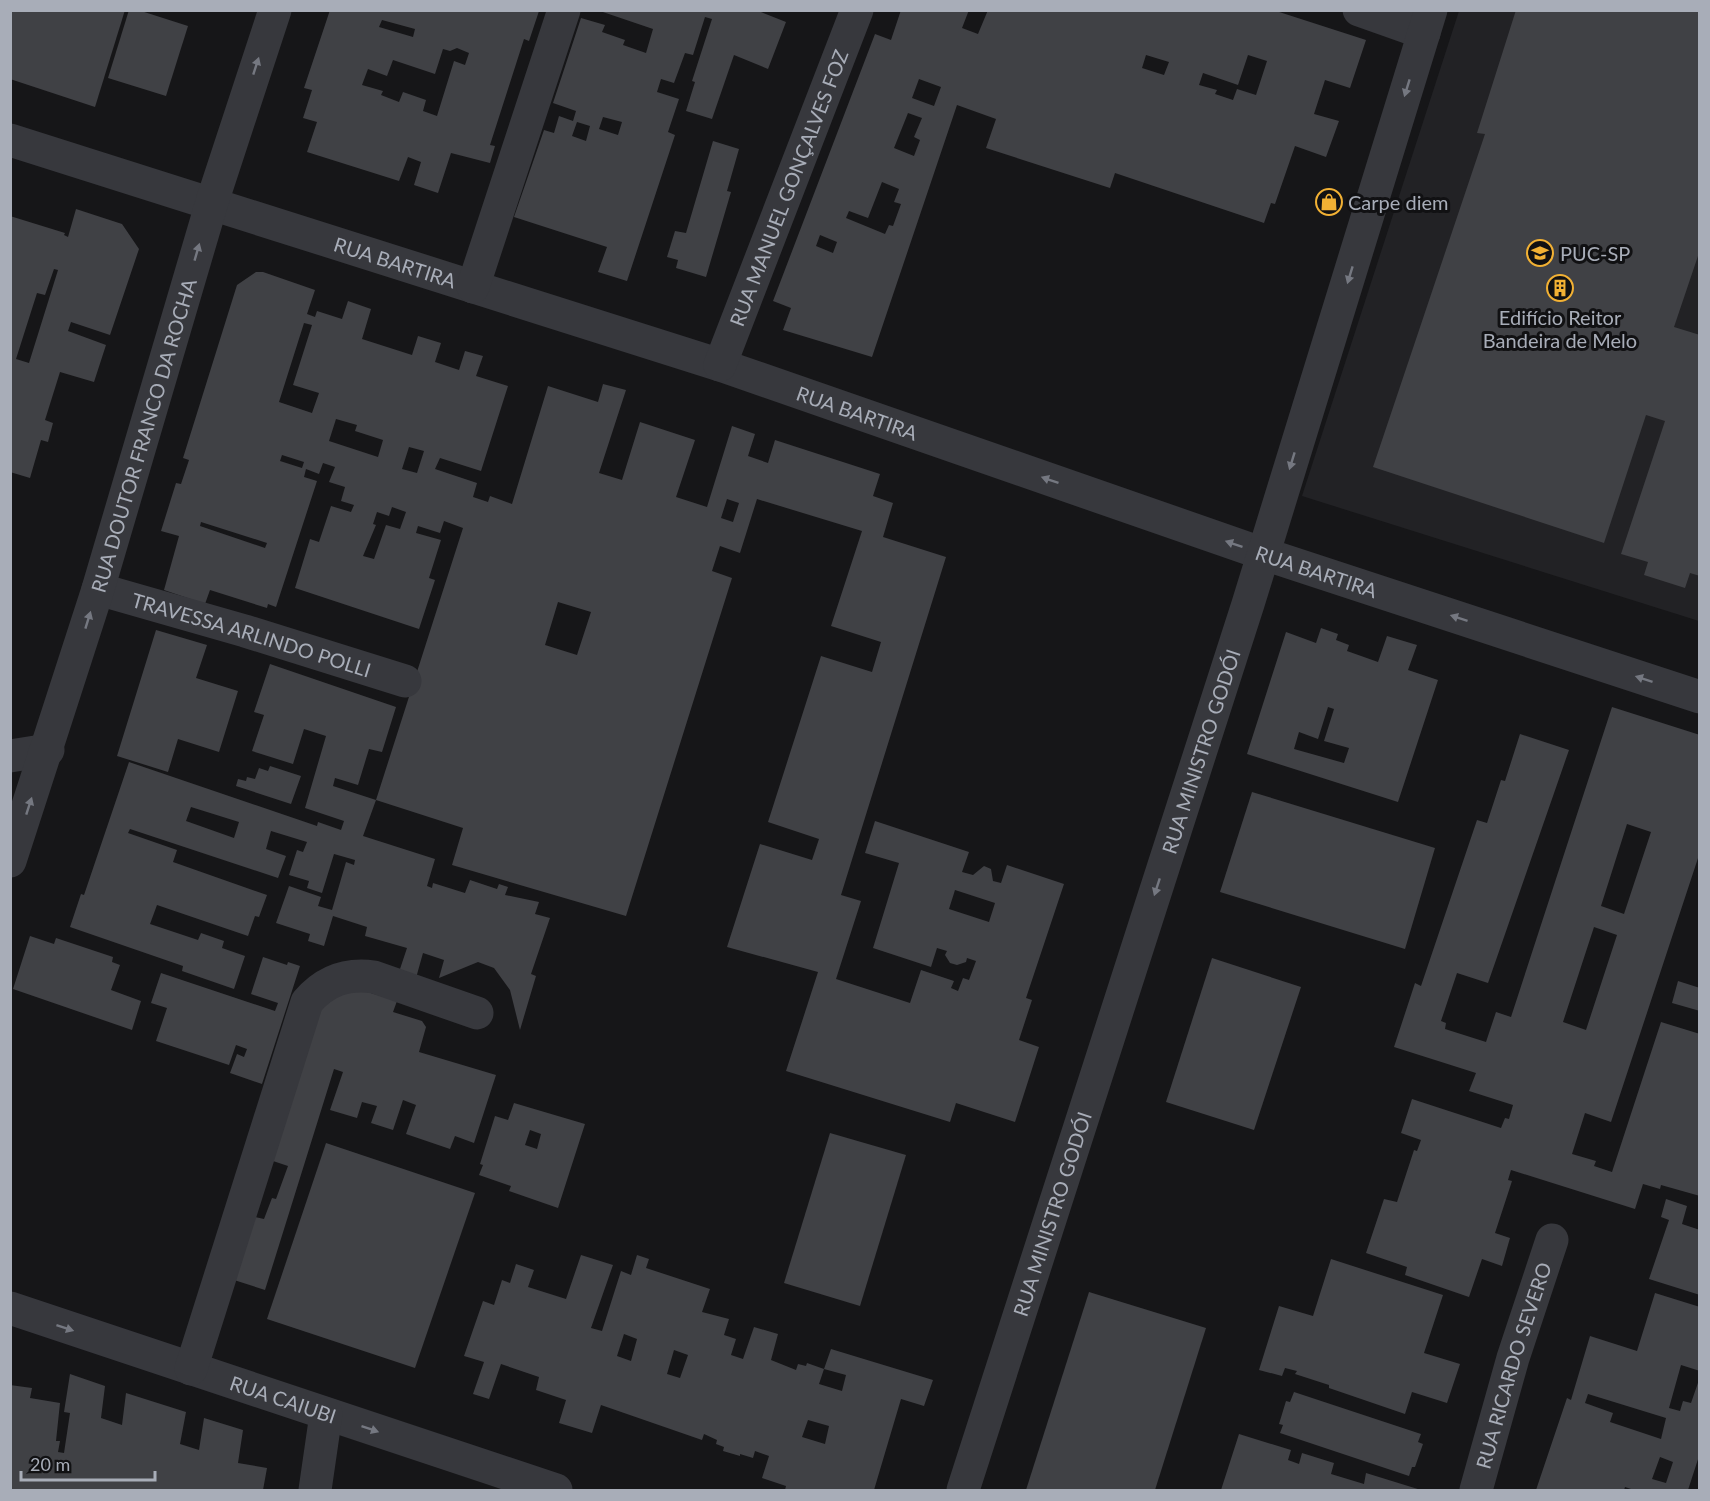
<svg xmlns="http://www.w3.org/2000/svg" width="1710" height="1501" viewBox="0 0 1710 1501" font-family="Lato,sans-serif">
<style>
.built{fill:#222225}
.building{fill:#404145;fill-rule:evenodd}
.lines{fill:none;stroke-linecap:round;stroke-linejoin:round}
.minor{stroke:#37383d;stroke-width:33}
.oneway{fill:#757881}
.labels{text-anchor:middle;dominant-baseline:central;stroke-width:6;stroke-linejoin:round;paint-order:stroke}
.street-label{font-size:20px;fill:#a8adb8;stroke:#111113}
.poi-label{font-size:20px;fill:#a8adb8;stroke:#111113;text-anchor:start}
</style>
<rect width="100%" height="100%" fill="#161618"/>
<path class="built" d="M1459,11H1699V621L1302,496Z"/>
<g class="building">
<path d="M10,10H125L95,107L10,79Z"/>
<path d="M129,10H138L188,26L166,96L108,78Z"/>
<path d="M330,10L539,11L529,41L524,39L490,145L495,146L490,163L451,153L438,193L414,185L421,162L408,157L399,181L307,152L317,122L303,118L312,90L304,88ZM382,20L415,29L413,37L379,27ZM457,48L469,53L465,65L454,61L437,116L423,111L426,100L403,92L399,102L381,95L383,91L362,85L368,69L387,76L393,60L435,74L443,49L450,51Z"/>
<path d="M597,10H756L786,22L768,69L734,55L712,119L686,111L695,82L692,81L712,19L705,17L693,55L685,53L674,83L661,79L657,92L679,99L668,132L675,135L627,281L598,272L607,247L514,217L544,130L554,133L559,116L573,121L576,111L553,103L581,18L605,25L602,32L625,40L623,45L646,53L653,29ZM603,117L622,122L618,135L599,129ZM577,122L590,126L586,141L572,136Z"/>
<path d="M901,10H969L962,28L978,34L988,10H1273L1366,40L1350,88L1325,80L1314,114L1339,121L1326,157L1295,146L1275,204L1271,203L1264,223L1115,173L1110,188L986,148L996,119L957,105L872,357L783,330L791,308L773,301L875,34L891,40ZM1146,55L1169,62L1164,75L1142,68ZM1248,55L1267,61L1256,95L1237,89L1233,100L1215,94L1217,90L1199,85L1203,73L1238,85ZM919,79L941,87L934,106L912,98ZM908,113L922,118L914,137L920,140L914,156L894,148ZM882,182L899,189L894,202L901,204L893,226L889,225L885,234L846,218L849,211L868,218ZM820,235L837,242L833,253L816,246Z"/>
<path d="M1516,10H1700V250L1674,327L1700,335V576L1690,573L1685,588L1644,575L1648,562L1621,554L1665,421L1646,415L1604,543L1373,467L1485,134L1477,133Z"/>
<path d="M713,141L739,149L727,191L731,192L706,277L676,268L678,260L667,257L675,231L686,233Z"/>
<path d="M76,209L122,224L139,249L110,335L71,322L68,331L106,345L94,382L60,372L45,420L53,423L48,442L41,440L30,478L10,472V216L65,233L64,235L68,237ZM54,269L58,270L29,363L16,359L37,293L45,295Z"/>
<path d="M256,272H263L315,290L307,314L315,317L317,311L342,319L348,301L371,309L362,339L412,355L418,336L441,343L435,362L459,370L465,351L483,356L476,376L508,386L481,471L440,458L435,469L477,483L473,497L488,502L490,496L512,504L548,386L598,402L603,384L626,390L599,473L622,480L640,422L695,440L676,497L707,507L732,426L755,434L748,456L768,463L775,440L880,474L873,496L893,503L883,537L946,557L841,895L861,901L836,979L910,1003L921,970L954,981L951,988L958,991L963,978L969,980L976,961L967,958L966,962L957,965L950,963L945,955L947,951L937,948L931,967L873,948L899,863L865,853L875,821L969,852L962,872L973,875L984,866L991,869L993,881L1001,883L1007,865L1064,884L1026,998L1032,1000L1019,1040L1039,1047L1015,1122L956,1103L950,1122L786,1071L818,972L727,947L760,844L812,860L819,839L768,822L821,656L872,672L881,642L831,626L862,531L757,499L740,553L720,546L712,571L732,578L626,916L452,865L463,828L376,800L363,836L435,859L427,886L432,888L433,883L465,893L470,880L497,889L499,884L508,887L505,895L539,902L535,914L550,918L531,974L536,976L520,1030L510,990L494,968L478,962L439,978L444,960L423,953L416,978L399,972L407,948L365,936L367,927L333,916L324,946L308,941L310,934L276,923L289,886L321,897L318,906L332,910L346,862L354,865L355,860L334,854L322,893L307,888L309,881L289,875L297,850L303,852L307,842L271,831L266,849L286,856L278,878L130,829L128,833L177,850L173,862L267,895L259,917L255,916L248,936L157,905L150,924L198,940L201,933L224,941L222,948L245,956L234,989L182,971L183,966L70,927L81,894L84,895L129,762L317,826L318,822L341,830L344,821L305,808L326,736L304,729L293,764L252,751L264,715L254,712L270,664L396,707L382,752L369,749L358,785L335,778L333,786L376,800L463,528L444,521L440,533L418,526L416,533L441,540L429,578L435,580L419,629L295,588L310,539L319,542L331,506L351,512L354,505L341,501L345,487L329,482L335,467L323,463L319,474L306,469L304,477L317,481L276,607L268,604L267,608L210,590L205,604L164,590L179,536L161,531L176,483L181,484L189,460L183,458L237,285ZM304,323L312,325L293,385L319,393L312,413L279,402ZM336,419L357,425L355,431L383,440L378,457L329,441ZM409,447L424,451L417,473L402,469ZM282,455L304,462L302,468L280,461ZM727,499L739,503L733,522L721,518ZM392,507L406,512L400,529L386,525L374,559L363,556L376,525L373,524L377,512L389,516ZM201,522L267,543L265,548L200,526ZM558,602L591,612L577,655L545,645ZM191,807L239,822L234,838L186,821ZM955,890L995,903L989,922L949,909Z"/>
<path d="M1321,628L1338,634L1336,640L1349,645L1347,651L1378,662L1387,636L1417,645L1408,670L1438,680L1398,802L1247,754L1286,632L1316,643ZM1328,707L1334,709L1324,741L1349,748L1344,763L1294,749L1299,732L1318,739Z"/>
<path d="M156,630L207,645L196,678L238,691L219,752L178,739L168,772L117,756Z"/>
<path d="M1612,707L1700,735V852L1611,1122L1585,1113L1572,1154L1596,1161L1594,1166L1612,1172L1661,1022L1700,1034V1196L1661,1185L1660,1189L1643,1184L1635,1209L1511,1170L1508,1180L1512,1181L1495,1233L1510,1238L1502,1266L1482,1259L1469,1297L1405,1275L1407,1267L1366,1253L1384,1199L1397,1202L1414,1150L1417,1151L1421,1140L1401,1133L1412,1099L1501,1128L1505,1118L1509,1119L1513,1105L1469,1091L1476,1073L1394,1047L1415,983L1421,986L1477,820L1487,823L1501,780L1505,781L1520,734L1569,750L1488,983L1457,973L1441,1021L1446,1023L1445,1029L1486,1042L1496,1012L1511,1017ZM1627,824L1651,832L1624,914L1601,906ZM1594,927L1617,935L1586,1030L1563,1022Z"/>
<path d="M270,766L301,776L291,804L236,786L238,779L246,781L247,777L255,779L259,768L268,771Z"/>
<path d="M1252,792L1435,848L1405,949L1220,892Z"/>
<path d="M30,936L54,944L56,938L113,957L112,962L120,965L111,990L141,1001L132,1030L13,989Z"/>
<path d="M263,957L287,965L288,962L300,966L262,1084L230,1073L237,1054L244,1057L247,1049L236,1045L229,1065L156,1041L167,1008L151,1003L161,973L275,1011L278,1003L251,994Z"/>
<path d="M1212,958L1301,987L1254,1130L1166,1102Z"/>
<path d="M1678,981L1700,988V1011L1672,1003Z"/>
<path d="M343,990H361L397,1001L393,1012L422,1021L426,1027L419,1052L496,1075L474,1143L455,1136L450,1149L406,1134L416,1105L403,1100L393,1130L371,1123L377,1106L362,1102L357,1118L330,1110L343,1072L334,1069L265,1290L234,1280L255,1217L264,1219L272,1198L276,1199L288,1166L267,1159L319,1004Z"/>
<path d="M514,1103L585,1124L558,1208L509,1191L511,1186L479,1175L483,1165L480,1164L495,1116L508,1120ZM530,1130L541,1134L537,1149L525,1145Z"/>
<path d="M830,1133L906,1155L860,1306L784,1283Z"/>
<path d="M326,1143L475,1193L415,1368L267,1319Z"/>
<path d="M1666,1199L1687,1206L1682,1224L1700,1230V1295L1649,1279L1669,1220L1661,1217Z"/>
<path d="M581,1255L613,1265L591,1328L602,1331L621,1271L631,1275L637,1255L649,1259L646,1268L710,1289L702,1312L729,1319L724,1335L736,1339L731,1355L743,1359L754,1327L778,1334L771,1360L796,1370L798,1364L806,1366L807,1363L824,1369L819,1384L842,1391L846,1375L824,1369L831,1349L933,1380L924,1406L901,1399L874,1490H785L786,1486L762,1478L769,1456L755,1451L753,1458L740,1454V1456L723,1451L724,1447L716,1444L717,1440L704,1434L702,1440L601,1405L592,1433L559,1423L566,1400L536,1390L539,1377L501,1364L489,1399L473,1394L484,1362L464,1356L483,1301L494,1305L502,1280L510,1283L516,1264L534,1270L528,1287L566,1299ZM624,1334L637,1339L631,1361L617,1356ZM674,1350L688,1355L680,1378L667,1374ZM808,1420L829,1426L825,1444L802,1437Z"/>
<path d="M1331,1259L1443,1295L1424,1353L1460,1364L1447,1403L1412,1392L1405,1414L1329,1388V1385L1295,1374L1297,1371L1285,1368L1282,1376L1259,1370L1279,1306L1313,1316Z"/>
<path d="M1089,1292L1206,1328L1155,1490H1026Z"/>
<path d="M1655,1293L1700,1307V1371L1681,1365L1669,1408L1680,1411L1683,1401L1691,1403L1700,1377V1453L1688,1490H1634L1625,1487L1624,1490H1536L1567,1398L1571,1400L1590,1336L1637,1351ZM1588,1394L1666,1418L1661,1439L1610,1422L1613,1413L1585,1403ZM1660,1457L1673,1462L1666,1483L1652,1479Z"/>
<path d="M70,1374L105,1386L101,1418L122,1425L126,1393L186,1412L180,1444L199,1450L204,1418L243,1430L238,1463L267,1468L263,1490H10V1385L32,1388L30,1398L60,1403L56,1441H60L58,1452L64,1453L70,1413L64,1412Z"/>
<path d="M1294,1392L1421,1434L1418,1442L1423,1444L1415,1467H1412L1409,1476L1280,1433L1283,1425L1279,1424L1286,1401L1290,1402Z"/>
<path d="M1239,1434L1291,1450L1288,1460L1299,1464L1302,1453L1334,1463L1331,1474L1364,1484L1366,1473L1421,1490H1221Z"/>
</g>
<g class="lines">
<g class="minor">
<path d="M1359,10L1424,33"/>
<path id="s1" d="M10,140L720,365L1264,554L1700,697"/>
<path d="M473,287L564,10"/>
<path id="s2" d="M720,365L857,10"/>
<path id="s3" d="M98,589L245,631L405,681"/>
<path d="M10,756L48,750"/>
<path id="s4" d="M10,861L98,589L212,202L275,10"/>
<path id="s5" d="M10,1308L556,1490"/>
<path d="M191,1369L307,1002C325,981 346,973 374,977L477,1013"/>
<path d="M315,1490L326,1414"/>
<path id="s6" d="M963,1490L1248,604L1431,10"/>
<path id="s7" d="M1476,1490L1513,1358L1552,1240"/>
</g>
</g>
<defs><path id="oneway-solid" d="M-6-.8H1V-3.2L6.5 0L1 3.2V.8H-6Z" transform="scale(1.5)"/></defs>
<g class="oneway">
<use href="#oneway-solid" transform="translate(256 66) rotate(-72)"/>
<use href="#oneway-solid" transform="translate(1407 88) rotate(107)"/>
<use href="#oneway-solid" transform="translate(197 252) rotate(-74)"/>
<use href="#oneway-solid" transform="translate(1350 275) rotate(107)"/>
<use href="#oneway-solid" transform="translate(1292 461) rotate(107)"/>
<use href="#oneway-solid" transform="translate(1050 480) rotate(-161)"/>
<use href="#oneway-solid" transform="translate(1234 544) rotate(-161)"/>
<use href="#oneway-solid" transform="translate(1459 618) rotate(-162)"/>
<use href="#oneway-solid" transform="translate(88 620) rotate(-73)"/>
<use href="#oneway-solid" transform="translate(1644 679) rotate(-162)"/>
<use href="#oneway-solid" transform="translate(29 806) rotate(-72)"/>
<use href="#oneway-solid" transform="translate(1157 887) rotate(108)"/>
<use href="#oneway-solid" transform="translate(65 1328) rotate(18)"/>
<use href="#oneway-solid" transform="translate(370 1429) rotate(19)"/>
</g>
<defs>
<symbol id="shop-ring" viewBox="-11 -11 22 22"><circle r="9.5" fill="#111113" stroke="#f2b134" stroke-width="1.5"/><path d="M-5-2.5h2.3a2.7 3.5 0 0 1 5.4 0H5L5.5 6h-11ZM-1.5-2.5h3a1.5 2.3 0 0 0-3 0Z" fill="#f2b134"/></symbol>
<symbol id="university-ring" viewBox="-11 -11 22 22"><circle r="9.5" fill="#111113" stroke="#f2b134" stroke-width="1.5"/><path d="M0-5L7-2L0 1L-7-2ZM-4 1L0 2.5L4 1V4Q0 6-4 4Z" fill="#f2b134"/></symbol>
<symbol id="building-ring" viewBox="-11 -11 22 22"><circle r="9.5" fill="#111113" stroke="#f2b134" stroke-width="1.5"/><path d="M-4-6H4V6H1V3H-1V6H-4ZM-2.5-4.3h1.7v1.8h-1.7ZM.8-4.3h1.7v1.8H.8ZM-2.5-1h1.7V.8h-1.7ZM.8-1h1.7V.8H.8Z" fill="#f2b134"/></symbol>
</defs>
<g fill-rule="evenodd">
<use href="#shop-ring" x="1314" y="187" width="30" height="30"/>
<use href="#university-ring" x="1525" y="238" width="30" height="30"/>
<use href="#building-ring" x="1545" y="273" width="30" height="30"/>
</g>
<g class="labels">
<g class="street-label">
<text stroke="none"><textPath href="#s2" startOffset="190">RUA MANUEL GONÇALVES FOZ</textPath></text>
<text stroke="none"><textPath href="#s1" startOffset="404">RUA BARTIRA</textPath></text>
<text stroke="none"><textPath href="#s1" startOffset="890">RUA BARTIRA</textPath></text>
<text stroke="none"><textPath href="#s4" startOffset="446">RUA DOUTOR FRANCO DA ROCHA</textPath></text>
<text stroke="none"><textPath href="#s1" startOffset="1376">RUA BARTIRA</textPath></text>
<text stroke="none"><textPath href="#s3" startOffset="160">TRAVESSA ARLINDO POLLI</textPath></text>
<text stroke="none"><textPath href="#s6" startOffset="776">RUA MINISTRO GODÓI</textPath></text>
<text stroke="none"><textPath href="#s6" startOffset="290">RUA MINISTRO GODÓI</textPath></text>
<text stroke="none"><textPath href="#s7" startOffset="130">RUA RICARDO SEVERO</textPath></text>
<text stroke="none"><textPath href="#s5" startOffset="288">RUA CAIUBI</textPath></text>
</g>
<g class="poi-label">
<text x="1348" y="202">Carpe diem</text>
<text x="1560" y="253">PUC-SP</text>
<text x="1560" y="317" text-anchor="middle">Edifício Reitor<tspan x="1560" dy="23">Bandeira de Melo</tspan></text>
</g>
</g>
<rect width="1710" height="1501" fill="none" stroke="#a8adb8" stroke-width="24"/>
<path d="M21 1471v9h134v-9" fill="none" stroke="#a8adb8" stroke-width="3"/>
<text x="30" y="1471" font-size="18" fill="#a8adb8" stroke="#111113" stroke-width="4.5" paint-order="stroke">20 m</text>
</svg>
